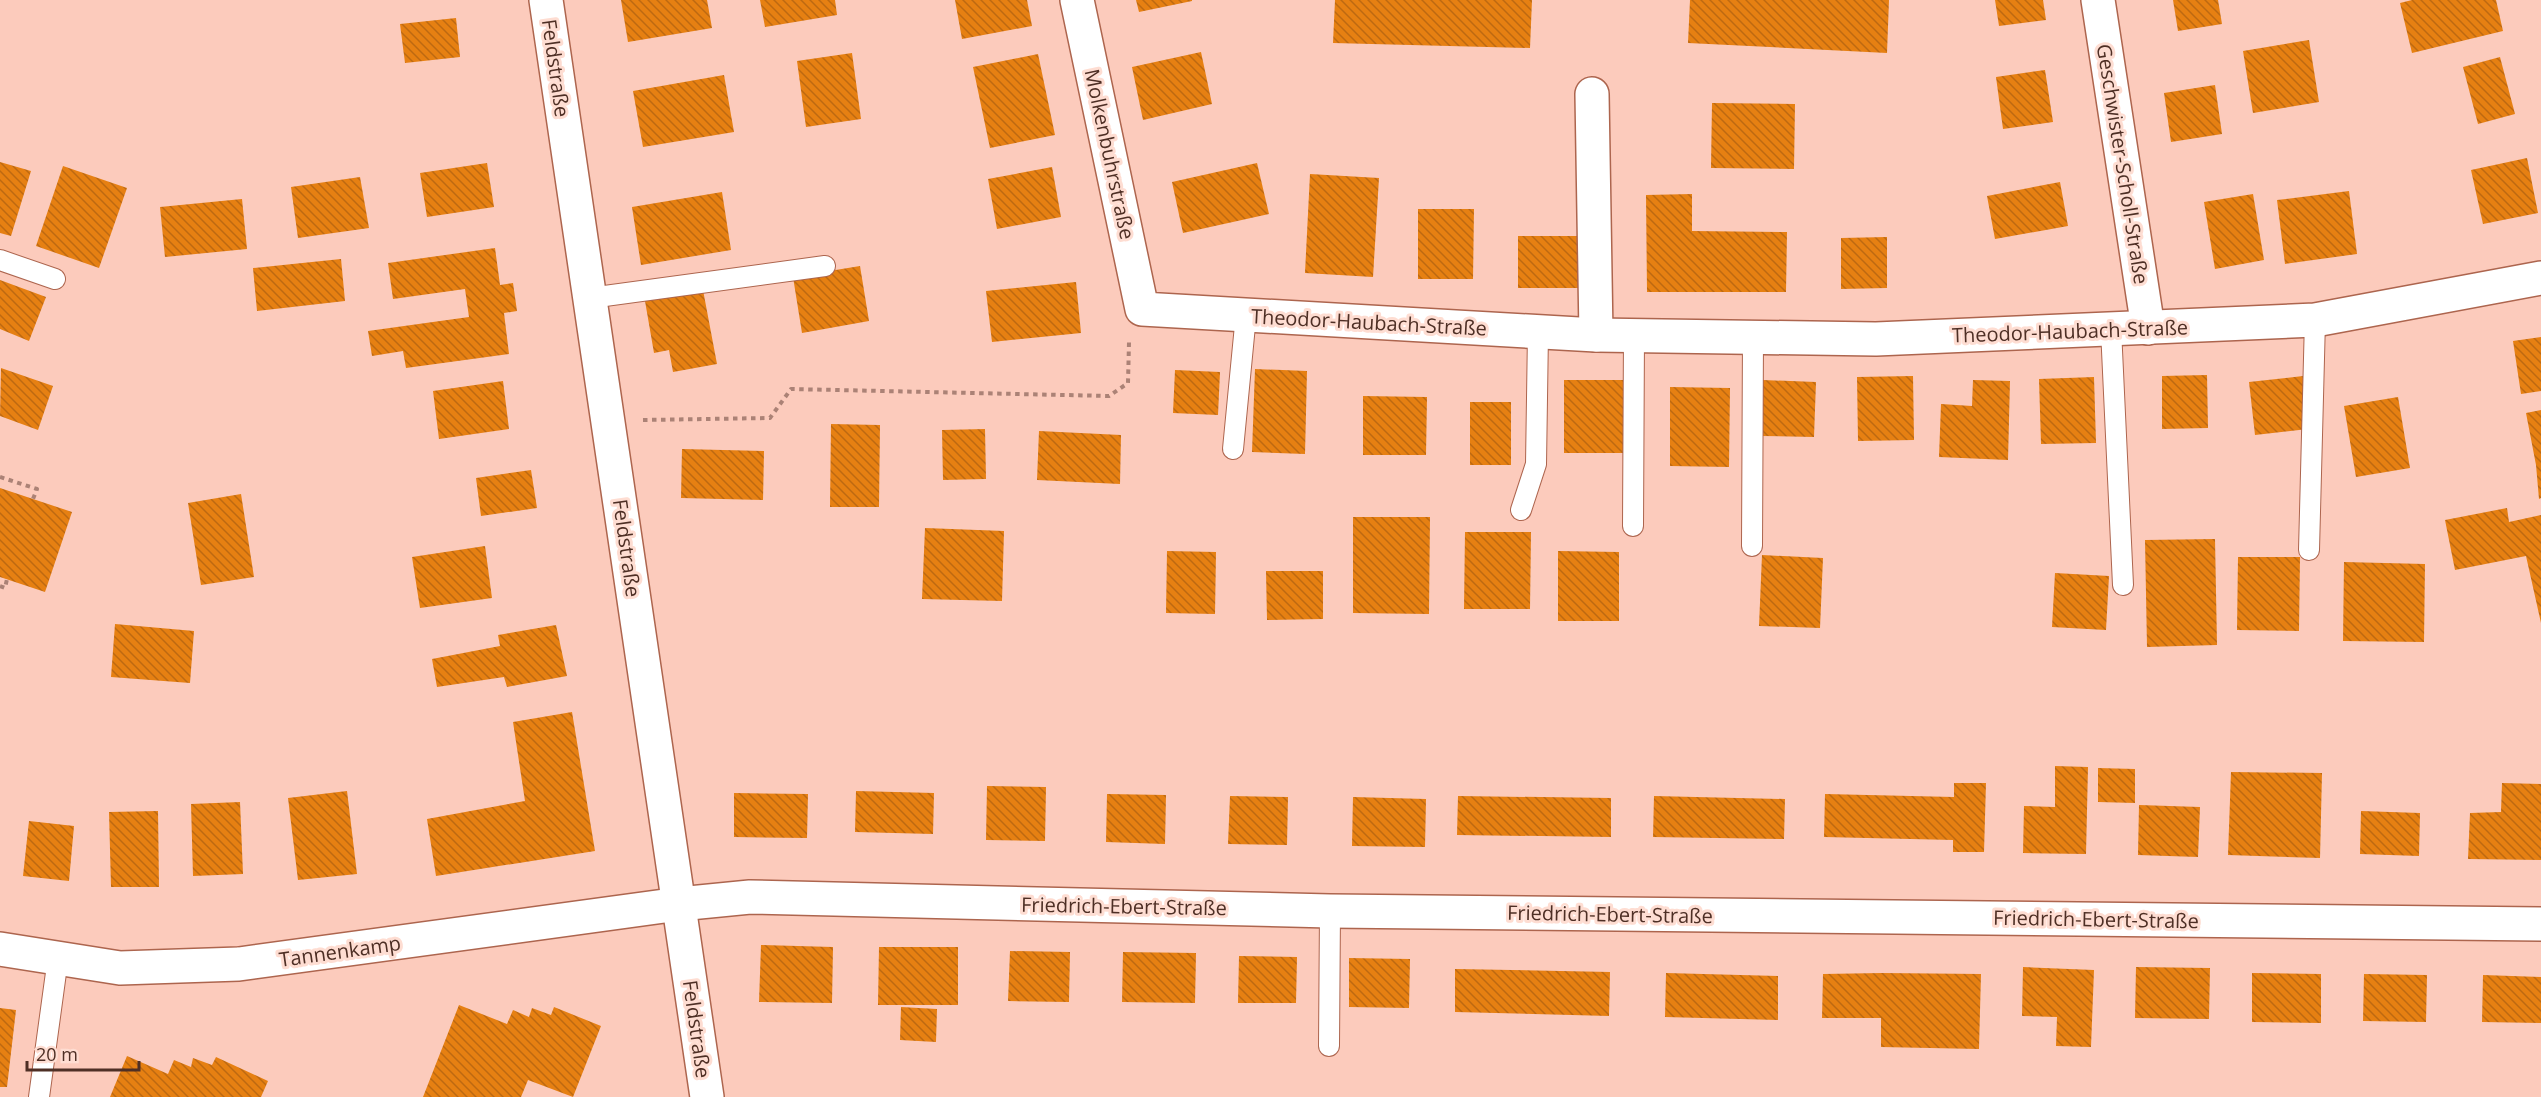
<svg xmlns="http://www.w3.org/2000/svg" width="2541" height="1097" viewBox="0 0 2541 1097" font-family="'Open Sans',sans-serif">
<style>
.building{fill:url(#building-back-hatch)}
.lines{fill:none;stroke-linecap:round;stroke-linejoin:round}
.service-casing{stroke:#ad654e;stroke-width:22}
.minor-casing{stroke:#ad654e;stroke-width:36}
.tertiary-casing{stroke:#ad654e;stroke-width:36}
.path{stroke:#ab8276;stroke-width:4;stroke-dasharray:4.5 4.5;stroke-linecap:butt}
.service{stroke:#fff;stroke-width:20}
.minor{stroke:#fff;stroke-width:33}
.tertiary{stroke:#fff;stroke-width:33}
.labels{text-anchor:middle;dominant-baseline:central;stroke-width:6;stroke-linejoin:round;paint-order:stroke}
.street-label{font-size:20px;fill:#4e2f25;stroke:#feddd2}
</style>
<defs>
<pattern id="building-back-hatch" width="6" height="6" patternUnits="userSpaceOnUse" patternTransform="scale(1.5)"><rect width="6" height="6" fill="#e68012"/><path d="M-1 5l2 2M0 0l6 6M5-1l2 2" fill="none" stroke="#bd6911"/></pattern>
</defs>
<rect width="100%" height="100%" fill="#fccbbc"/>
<g class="building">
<path d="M621,0H707L712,28L628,42Z"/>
<path d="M760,0H835L837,15L765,27Z"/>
<path d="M955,0H1027L1032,26L962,39Z"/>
<path d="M1136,0H1192V1L1139,12Z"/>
<path d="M1335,0H1532L1530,48L1333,43Z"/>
<path d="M1690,0H1889L1887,53L1688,43Z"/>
<path d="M1995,0H2043L2046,20L1999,26Z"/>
<path d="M2173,0H2218L2222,24L2178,31Z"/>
<path d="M2412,0H2496L2503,31L2412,53L2400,3Z"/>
<path d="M456,18L460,57L405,63L400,24Z"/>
<path d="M2309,40L2319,102L2253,113L2243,51Z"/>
<path d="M1201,52L1212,104L1143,120L1132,67Z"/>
<path d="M852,53L861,119L806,127L797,61Z"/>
<path d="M1038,54L1055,135L990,148L973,67Z"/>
<path d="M2500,57L2515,114L2478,124L2463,67Z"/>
<path d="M2045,70L2053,122L2003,129L1996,77Z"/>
<path d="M724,75L734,132L643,147L633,91Z"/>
<path d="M2215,85L2222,134L2171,142L2164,93Z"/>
<path d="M1712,103L1795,104L1794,169L1711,168Z"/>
<path d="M2527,158L2538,213L2483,224L2471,170Z"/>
<path d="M0,162L31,171L11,236L0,233Z"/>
<path d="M487,163L494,207L427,217L420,173Z"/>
<path d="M1257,163L1269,214L1183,233L1172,182Z"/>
<path d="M63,166L127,188L99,268L36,246Z"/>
<path d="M1052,167L1061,217L997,229L988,179Z"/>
<path d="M1310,174L1379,178L1373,277L1305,273Z"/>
<path d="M360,177L369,228L298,238L291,187Z"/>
<path d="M2060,182L2068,226L1995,239L1987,196Z"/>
<path d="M2349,191L2357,254L2285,264L2277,200Z"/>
<path d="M722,192L731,250L641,265L632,207Z"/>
<path d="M1692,194V231L1787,232L1786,292H1647L1646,195Z"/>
<path d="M2253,194L2264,260L2215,269L2204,202Z"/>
<path d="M242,199L247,249L165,257L160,207Z"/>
<path d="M1418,209H1474L1473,279H1418Z"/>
<path d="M1518,236H1577L1578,288H1518Z"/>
<path d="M1887,237V288L1841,289V238Z"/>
<path d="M495,248L500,285L513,283L517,311L504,313L509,354L406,368L403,351L372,356L368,331L469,317L465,289L393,299L388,263Z"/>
<path d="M341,259L345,301L257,311L253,268Z"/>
<path d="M860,266L869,321L802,333L793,277Z"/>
<path d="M0,280L46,297L29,341L0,329Z"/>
<path d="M1076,282L1081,333L992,342L986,291Z"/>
<path d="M703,290L717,364L673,372L669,350L654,353L645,301Z"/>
<path d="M2541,337V391L2521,394L2513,341Z"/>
<path d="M1,368L53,386L38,430L0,416Z"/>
<path d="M1255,369L1307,371L1305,454L1252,452Z"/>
<path d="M1175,370L1220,372L1218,415L1173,413Z"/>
<path d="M2207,375L2208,428L2162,429V376Z"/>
<path d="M1913,376L1914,440L1858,441L1857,377Z"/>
<path d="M2303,376L2308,429L2255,435L2249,382Z"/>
<path d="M2094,377L2096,443L2041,444L2039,379Z"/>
<rect x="1564" y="380" width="59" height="73"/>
<path d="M1763,380L1816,382L1814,437L1762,436Z"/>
<path d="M1973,380L2010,381L2008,460L1939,457L1941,404L1972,406Z"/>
<path d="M503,381L509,429L439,439L433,391Z"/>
<path d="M1670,387L1730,388L1729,467L1670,466Z"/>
<path d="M1363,396L1427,397L1426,455H1363Z"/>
<path d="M2398,397L2410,468L2356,477L2344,406Z"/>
<rect x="1470" y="402" width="41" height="63"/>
<path d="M2541,410V498L2539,499L2536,465L2526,413Z"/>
<path d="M831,424L880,425L879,507H830Z"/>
<path d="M985,429L986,479L943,480L942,430Z"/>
<path d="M1039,431L1121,435L1120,484L1037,480Z"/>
<path d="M682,449L764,451L763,500L681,498Z"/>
<path d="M531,470L537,508L481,516L476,478Z"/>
<path d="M0,488L72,512L45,592L0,577Z"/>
<path d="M241,494L254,577L201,585L188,503Z"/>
<path d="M2507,508L2509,522L2541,515V623L2526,556L2455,570L2445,520Z"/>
<path d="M1353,517H1430L1429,614L1353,613Z"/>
<path d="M925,528L1004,531L1002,601L922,599Z"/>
<path d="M1465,532H1531L1530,609H1464Z"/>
<path d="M2215,539L2217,645L2147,647L2145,540Z"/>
<path d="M485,546L492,598L420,608L412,557Z"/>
<path d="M1167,551L1216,552L1215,614L1166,613Z"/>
<path d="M1558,551L1619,552V621H1558Z"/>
<path d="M1762,555L1823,558L1820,628L1759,626Z"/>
<path d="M2238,557H2300L2299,631L2237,630Z"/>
<path d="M2344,562L2425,564L2424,642L2343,641Z"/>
<path d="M1266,571H1323V619L1267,620Z"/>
<path d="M2055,573L2109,576L2106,630L2052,627Z"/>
<path d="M115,624L194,631L190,683L111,677Z"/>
<path d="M556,625L567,676L507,687L504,677L437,687L432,659L500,646L498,635Z"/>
<path d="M572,712L595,851L436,876L427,819L525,801L513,722Z"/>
<path d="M2055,766L2088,767L2086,854L2023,853L2024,806L2055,807Z"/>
<path d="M2098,768L2135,769V803L2098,802Z"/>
<path d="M2231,772L2322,773L2320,858L2228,855Z"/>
<path d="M1954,783H1986L1984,852H1953V840L1824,837L1825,794L1954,797Z"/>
<path d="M2502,783L2541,784V860L2468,859L2470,813L2501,812Z"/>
<path d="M987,786L1046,787L1045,841L986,840Z"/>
<path d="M347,791L357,874L298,880L288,798Z"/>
<path d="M856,791L934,793L933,834L855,832Z"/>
<path d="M734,793L808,794L807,838L734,837Z"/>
<path d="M1107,794L1166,795L1165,844L1106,842Z"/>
<path d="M1230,796L1288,797L1287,845L1228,844Z"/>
<path d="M1458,796L1611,798V837L1457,835Z"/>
<path d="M1654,796L1785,799L1784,839L1653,837Z"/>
<path d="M1353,797L1426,799L1425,847L1352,846Z"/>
<path d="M240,802L243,874L193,876L191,804Z"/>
<path d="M2139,805L2200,807L2198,857L2138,855Z"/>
<path d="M158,811L159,887H111L109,812Z"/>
<path d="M2361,811L2420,813L2419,856L2360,854Z"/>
<path d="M29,821L74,826L69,881L23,876Z"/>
<path d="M761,945L833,947L832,1003L759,1002Z"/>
<path d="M879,947H958V1005H878Z"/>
<path d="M1010,951L1070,952L1069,1002L1008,1001Z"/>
<path d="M1123,952L1196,953L1195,1003L1122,1002Z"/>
<path d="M1239,956L1297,957L1296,1003H1238Z"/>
<path d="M1349,958L1410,959L1409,1008L1349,1007Z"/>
<path d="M2023,967L2094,970L2091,1047L2056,1046L2057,1017L2022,1016Z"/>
<path d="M2136,967L2210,968L2209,1019L2135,1018Z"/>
<path d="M1455,969L1610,972L1609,1016L1455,1012Z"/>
<path d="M1666,973L1778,976V1020L1665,1017Z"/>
<path d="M1882,973L1981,974L1979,1049L1881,1047V1018H1822L1823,974Z"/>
<path d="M2252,973L2321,974V1023L2252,1022Z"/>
<path d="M2364,974L2427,975L2426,1022L2363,1021Z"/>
<path d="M2483,975L2541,977V1023L2482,1022Z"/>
<path d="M459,1005L507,1024L513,1010L529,1017L532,1008L551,1015L554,1007L601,1026L573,1097L528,1080L521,1097H423Z"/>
<path d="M901,1007L937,1009L936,1042L900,1040Z"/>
<path d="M0,1008L16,1010L7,1087H0Z"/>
<path d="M127,1056L168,1074L174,1060L191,1067L193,1058L212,1065L216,1057L268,1081L261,1097H110Z"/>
</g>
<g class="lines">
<defs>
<g id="service">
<path d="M0,260L55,279"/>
<path d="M590,298L825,266"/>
<path d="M2111,329L2123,585"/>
<path d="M1233,449L1246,315"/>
<path d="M1521,510L1536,464L1538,332"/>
<path d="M1633,526L1634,335"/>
<path d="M1752,546L1753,337"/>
<path d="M2309,550L2315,320"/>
<path d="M1329,1046L1330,911"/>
<path d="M39,1097L58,958"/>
</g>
<g id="minor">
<path d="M1077,0L1142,309L1596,335L1876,339L2315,320L2541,278"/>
<path d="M2098,0L2148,328"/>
<path d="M1592,94L1596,335"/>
<path d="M0,949L120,968L239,964L679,904L750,897L1330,911L2541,924"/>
</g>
<path id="tertiary" d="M546,0L707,1097"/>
</defs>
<use href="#service" class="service-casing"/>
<use href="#minor" class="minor-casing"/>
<use href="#tertiary" class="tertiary-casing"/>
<g class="path">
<path d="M643,420L770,418L791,389L1109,396L1128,383L1129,342"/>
<path d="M0,477L37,489L33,499"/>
<path d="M0,586L5,588L7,579"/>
</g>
<use href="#service" class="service"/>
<use href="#minor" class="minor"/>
<use href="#tertiary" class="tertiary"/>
</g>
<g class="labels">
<g class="street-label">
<text transform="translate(556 68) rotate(82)">Feldstraße</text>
<text transform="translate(1110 154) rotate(78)">Molkenbuhrstraße</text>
<text transform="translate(2123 164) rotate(81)">Geschwister-Scholl-Straße</text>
<text transform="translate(1369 322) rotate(3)">Theodor-Haubach-Straße</text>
<text transform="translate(2070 331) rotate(-2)">Theodor-Haubach-Straße</text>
<text transform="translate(627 548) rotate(82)">Feldstraße</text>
<text transform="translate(1124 906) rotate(1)">Friedrich-Ebert-Straße</text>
<text transform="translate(1610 914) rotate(1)">Friedrich-Ebert-Straße</text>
<text transform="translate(2096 919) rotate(1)">Friedrich-Ebert-Straße</text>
<text transform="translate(340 951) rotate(-8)">Tannenkamp</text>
<text transform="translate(697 1029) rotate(82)">Feldstraße</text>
</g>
</g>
<path d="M27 1061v9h112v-9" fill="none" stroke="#4e2f25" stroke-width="3"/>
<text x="36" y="1061" font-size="18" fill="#4e2f25" stroke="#feddd2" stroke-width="4.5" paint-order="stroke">20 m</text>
</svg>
